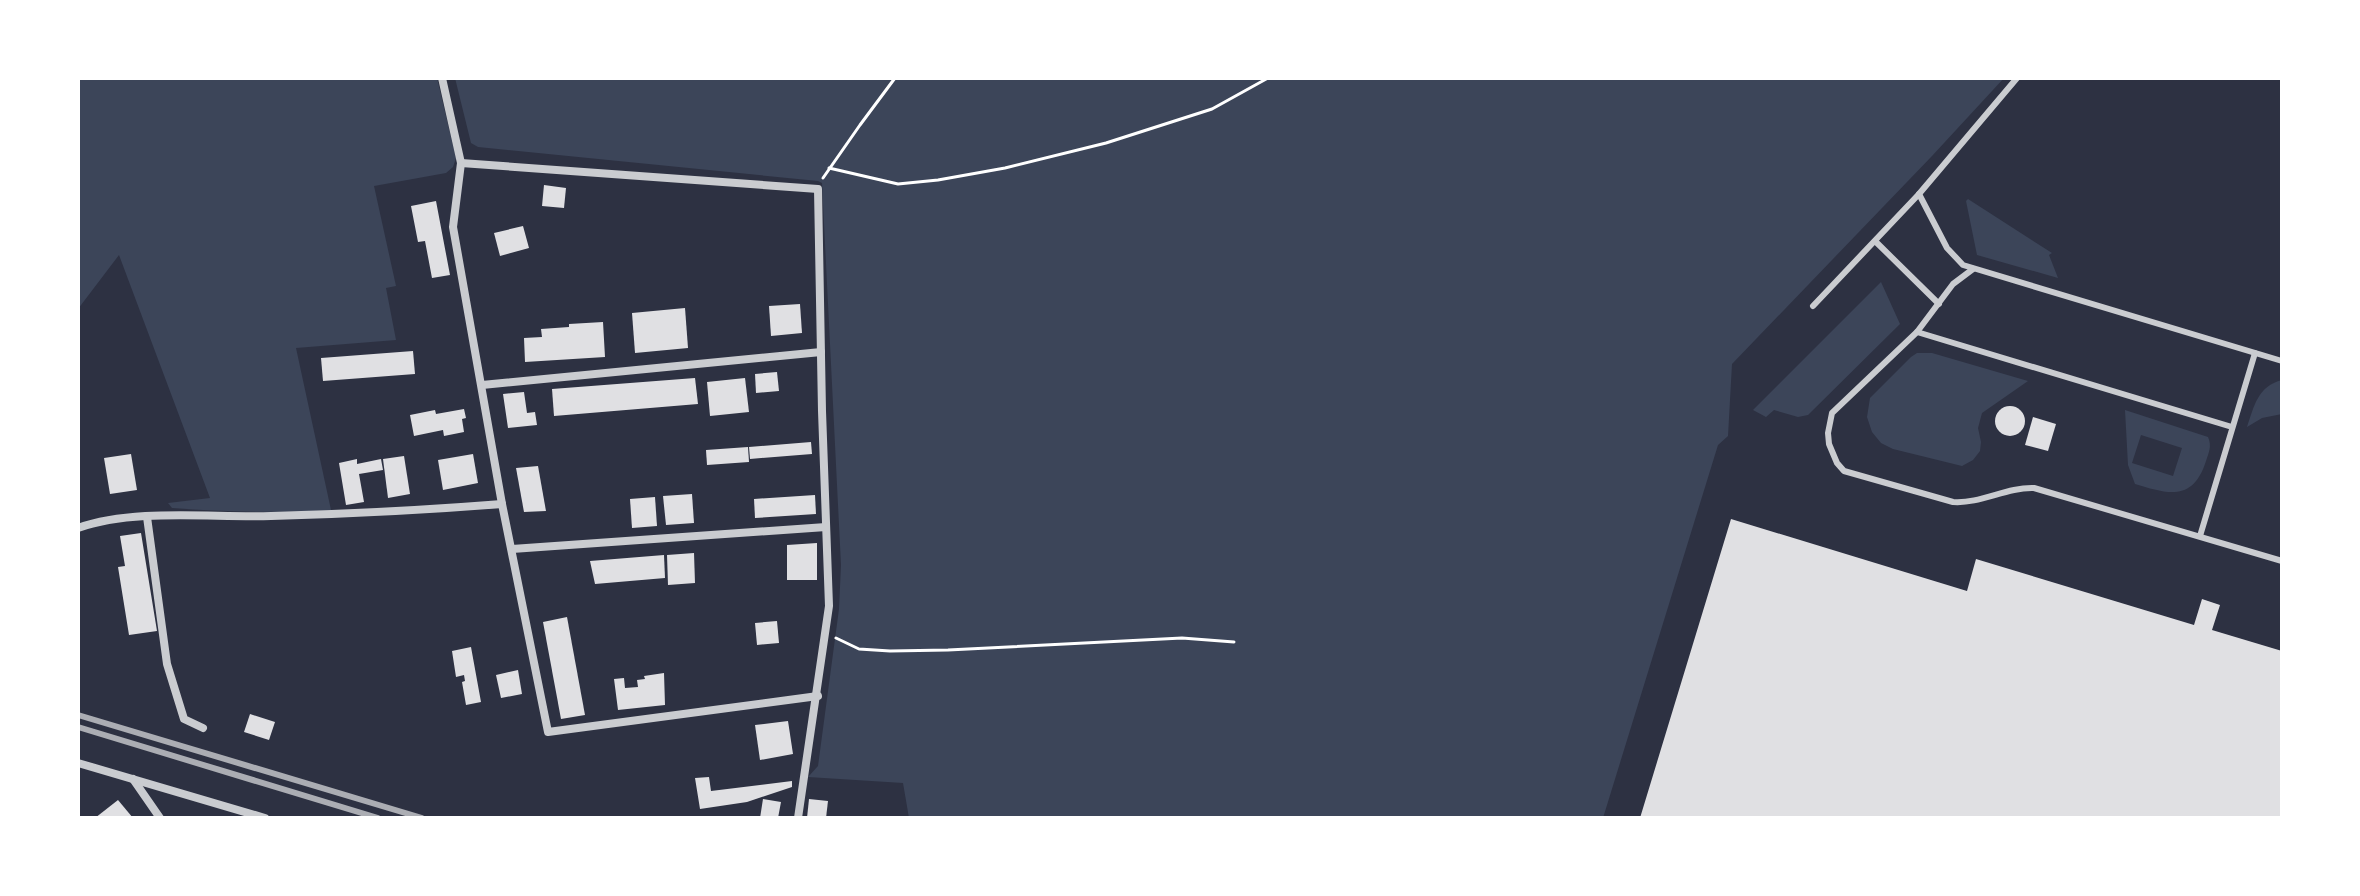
<svg xmlns="http://www.w3.org/2000/svg" width="2360" height="896" viewBox="0 0 2360 896" font-family="Jost,sans-serif">
<style>
.green{fill:#3c4559;fill-rule:evenodd}
.building{fill:#e0e0e3}
.lines{fill:none;stroke-linecap:round;stroke-linejoin:round}
.path{stroke:#fff;stroke-width:3}
.service{stroke:#caccd0;stroke-width:6}
.minor{stroke:#caccd0;stroke-width:8}
.rail{stroke:#abadb3;stroke-width:6}
</style>
<rect width="100%" height="100%" fill="#2d3142"/>
<g class="green">
<path d="M78,78H437L456,158L453,167L446,173L374,186L396,286L386,288L396,340L296,348L331,510C278,513 225,512 172,508L168,503L210,498L119,255L78,309Z"/>
<path d="M455,78H2004L1932,156L1732,364L1728,436L1718,445L1603,818H909L903,783L808,777L818,766L839,609L841,565L822,183L818,181L478,147L471,143Z"/>
<path d="M1968,199L2052,253L2049,255L2058,278L1977,255L1966,201Z"/>
<path d="M1881,282L1900,324L1808,415L1798,417L1774,410L1766,417L1753,410Z"/>
<path d="M1917,353H1932L2028,381L1982,413L1978,428L1981,442L1980,451L1973,460L1962,466L1893,449L1881,443L1872,432L1867,417L1870,398L1911,357Z"/>
<path d="M2282,380V414L2262,418L2247,427C2254,406 2258,386 2282,380Z"/>
<path d="M2125,410L2208,437C2212,446 2209,452 2206,461C2193,502 2168,494 2135,484L2128,465ZM2141,435L2182,448L2173,476L2132,463Z"/>
</g>
<g class="building">
<path d="M544,185L566,188L564,208L542,206Z"/>
<path d="M436,201L450,275L432,278L425,241L418,242L411,206Z"/>
<path d="M523,226L529,248L500,256L494,233Z"/>
<path d="M800,304L802,333L771,336L769,306Z"/>
<path d="M685,308L688,348L635,353L632,313Z"/>
<path d="M603,322L605,357L525,362L524,338L542,337L541,329L569,327V324Z"/>
<path d="M413,351L415,374L323,381L321,358Z"/>
<path d="M777,372L779,391L756,393L755,374Z"/>
<path d="M695,378L698,404L554,416L552,389Z"/>
<path d="M745,378L749,412L710,416L707,382Z"/>
<path d="M524,392L527,413L535,412L537,425L508,428L503,394Z"/>
<circle cx="2010" cy="421" r="15"/>
<path d="M464,409L466,418L462,419L464,432L444,436L443,430L414,436L410,415L435,410L436,414Z"/>
<path d="M2033,417L2056,424L2048,451L2025,445Z"/>
<path d="M811,442L812,454L750,459L749,447Z"/>
<path d="M748,447L749,462L707,465L706,450Z"/>
<path d="M131,454L137,490L110,494L104,458Z"/>
<path d="M473,454L478,483L443,490L438,460Z"/>
<path d="M404,456L410,494L388,498L383,459Z"/>
<path d="M357,459V464L381,459L383,470L359,474L364,502L346,505L339,463Z"/>
<path d="M538,466L546,511L524,512L516,468Z"/>
<path d="M692,494L694,523L666,525L663,496Z"/>
<path d="M815,495L816,514L755,518L754,499Z"/>
<path d="M655,497L657,526L632,528L630,499Z"/>
<path d="M1731,519L1967,591L1976,559L2194,625L2202,599L2220,605L2212,630L2282,651V818H1640Z"/>
<path d="M141,533L157,631L129,635L118,567L125,566L120,536Z"/>
<path d="M817,543V580H787V545Z"/>
<path d="M694,553L695,583L668,585L667,555Z"/>
<path d="M664,555L665,578L595,584L590,561Z"/>
<path d="M567,617L585,715L561,719L543,622Z"/>
<path d="M777,621L779,643L757,645L755,623Z"/>
<path d="M471,647L481,702L466,705L462,682L465,681L464,675L456,677L452,651Z"/>
<path d="M518,670L522,694L501,698L496,675Z"/>
<path d="M664,673L665,705L618,710L614,679L624,678L625,688L638,687L637,680L645,679L644,676Z"/>
<path d="M250,714L275,722L269,740L244,732Z"/>
<path d="M788,721L793,754L760,760L755,725Z"/>
<path d="M709,777L711,791L792,781V787L747,802L700,809L695,778Z"/>
<path d="M763,799L781,802L778,818H760Z"/>
<path d="M809,799L828,801L826,818H807Z"/>
<path d="M118,800L133,818H95Z"/>
</g>
<g class="lines">
<g class="path">
<path d="M829,168L898,184L938,180L1005,168L1106,143L1212,109L1268,78"/>
<path d="M823,178L860,125L895,78"/>
<path d="M836,638L859,649L890,651L948,650L1182,638L1234,642"/>
</g>
<g class="service">
<path d="M1919,194L1947,248L1963,265L2282,361"/>
<path d="M1875,241L1939,304"/>
<path d="M1973,269L1953,284L1917,332L1832,413L1828,433L1829,444L1837,463L1844,471L1953,502C1981,504 2006,487 2034,488L2282,561"/>
<path d="M1813,306L1919,194L2017,78"/>
<path d="M1917,332L2232,427"/>
<path d="M2200,536L2255,353"/>
</g>
<g class="minor">
<path d="M442,78L461,163L453,227L502,504L548,732L818,696"/>
<path d="M461,163L818,189L822,411L829,606L798,818"/>
<path d="M482,385L821,352"/>
<path d="M147,517L167,664L184,719L203,728"/>
<path d="M78,528C135,508 212,518 271,516C349,514 426,510 502,504"/>
<path d="M512,549L826,527"/>
<path d="M78,763L265,818"/>
<path d="M133,779L160,818"/>
</g>
<g class="rail">
<path d="M78,715L422,818"/>
<path d="M78,727L378,818"/>
</g>
</g>
<rect width="2360" height="896" fill="none" stroke="#ffffff" stroke-width="160"/>
</svg>
